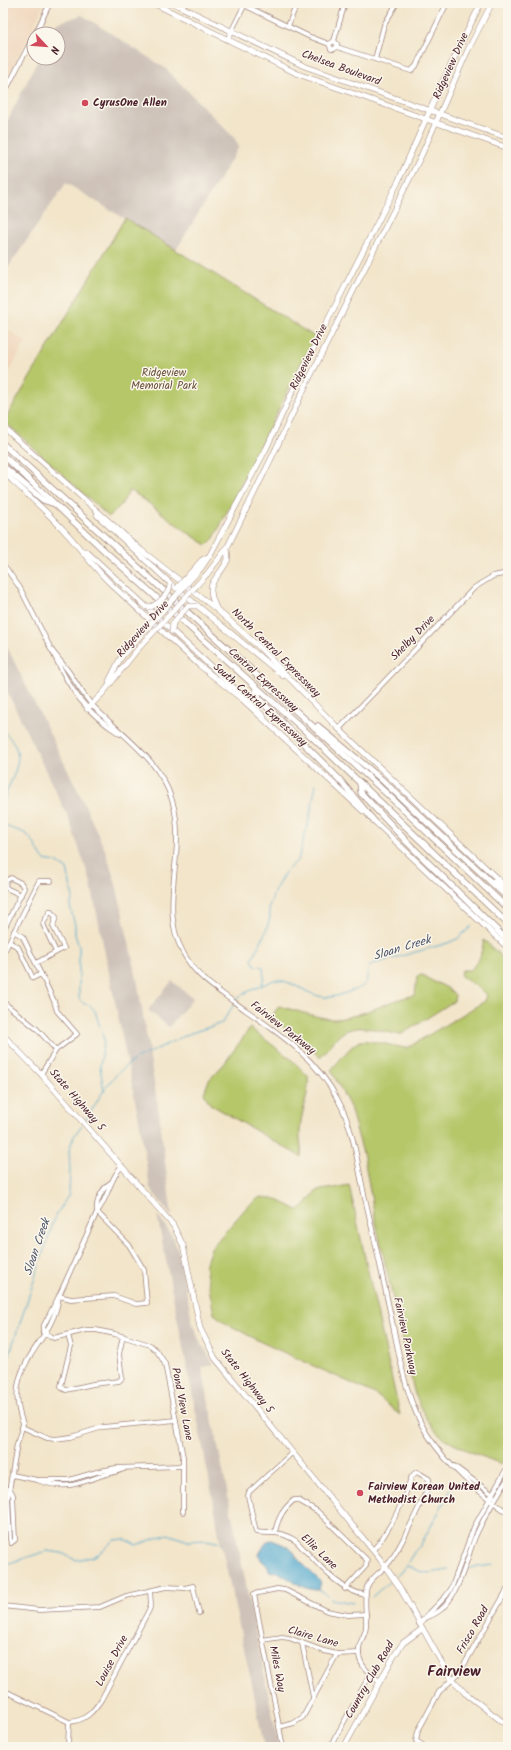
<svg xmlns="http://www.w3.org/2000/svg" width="511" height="1750" viewBox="0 0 511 1750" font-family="Kalam,sans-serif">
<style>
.built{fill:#f0d6bc}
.industrial{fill:#cec2b9}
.green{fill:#b6c76a;stroke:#80734a}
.water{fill:#51a8ce;stroke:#4e647c}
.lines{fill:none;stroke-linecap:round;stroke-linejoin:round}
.stream{stroke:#51a8ce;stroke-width:1}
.minor-casing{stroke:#9e827a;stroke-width:5.5}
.major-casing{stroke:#9e827a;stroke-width:6}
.highway-casing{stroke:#9e827a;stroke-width:7}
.minor{stroke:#fff;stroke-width:4}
.major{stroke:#fff;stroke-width:5}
.highway{stroke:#fff;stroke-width:5.5}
.major-bridge-casing{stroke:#9e827a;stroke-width:6;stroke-linecap:butt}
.major-bridge{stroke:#fff;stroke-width:5}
.poi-dot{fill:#d1495b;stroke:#fbf7ec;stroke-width:1.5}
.labels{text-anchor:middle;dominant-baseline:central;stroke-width:3;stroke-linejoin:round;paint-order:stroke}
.street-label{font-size:11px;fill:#4a1f2b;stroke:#fbf7ec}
.poi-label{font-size:11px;font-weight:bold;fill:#4a1f2b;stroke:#fbf7ec;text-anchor:start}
.park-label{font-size:11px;fill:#6a513e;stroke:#fbf7ec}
.water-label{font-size:12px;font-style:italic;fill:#4d566c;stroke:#fbf7ec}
.district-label{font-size:15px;font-weight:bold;fill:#4a1f2b;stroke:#fbf7ec}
</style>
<rect width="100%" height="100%" fill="#fbf7ec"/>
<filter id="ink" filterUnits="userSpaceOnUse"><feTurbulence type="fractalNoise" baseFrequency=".025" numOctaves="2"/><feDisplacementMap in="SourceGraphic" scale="8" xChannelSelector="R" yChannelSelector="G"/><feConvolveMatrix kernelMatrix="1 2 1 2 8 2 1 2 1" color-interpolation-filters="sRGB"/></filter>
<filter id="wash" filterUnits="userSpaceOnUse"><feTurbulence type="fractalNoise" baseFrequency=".012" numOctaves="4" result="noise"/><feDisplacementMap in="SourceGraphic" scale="16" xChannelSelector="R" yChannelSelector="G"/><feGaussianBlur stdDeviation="0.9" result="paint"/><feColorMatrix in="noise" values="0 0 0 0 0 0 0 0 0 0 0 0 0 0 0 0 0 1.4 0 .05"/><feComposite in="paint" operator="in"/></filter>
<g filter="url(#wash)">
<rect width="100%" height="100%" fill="#f2e5ca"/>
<g class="built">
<path d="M3,3H45L3,88Z"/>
<path d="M3,327L26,342L3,382Z"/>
</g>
<g class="industrial">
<path d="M82,15L165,68L235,139L239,147L176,250L66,183L3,275V129L39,58H58V34H51L57,23Z"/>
<path d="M3,639L83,801L105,850L117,888L137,979L159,1113L172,1217L150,1188L139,1119L90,880L69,819L3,683Z"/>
<path d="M172,981L193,998L169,1027L148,1010Z"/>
<path d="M157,1215L171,1234L178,1250L193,1325L200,1342L214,1364L202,1368L279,1747H264L253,1689L219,1535L213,1499Z"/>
</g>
<g class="green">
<path d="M125,218L315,337L214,538L207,545C180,529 157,508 130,490L121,505L109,517L4,421Z"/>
<path d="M484,940L508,963V1452L501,1464C487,1458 455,1447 444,1438C428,1426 421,1409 414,1391L375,1219L364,1157L350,1107L331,1070C338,1063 351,1044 360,1041C370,1039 395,1047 407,1048L485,1001L487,995C479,986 469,983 460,975L462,970H471L480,957Z"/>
<path d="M423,975C433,984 447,984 455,995L454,1001L402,1034C382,1034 361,1020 341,1034C333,1040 328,1051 320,1057L273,1018L274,1013L279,1006C291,1009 325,1020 336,1019C363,1017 388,1000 415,995L417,976Z"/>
<path d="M250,1028L291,1059L308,1076C310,1095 300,1113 300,1132C299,1141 303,1148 301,1157L210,1104L204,1093L209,1080L224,1064Z"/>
<path d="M349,1185L400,1415L375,1394L261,1342L227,1324L214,1314L205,1266L211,1248L246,1208L260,1197L273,1198L298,1210L304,1206L316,1191Z"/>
</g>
<path class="water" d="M272,1540L287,1546L294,1552L298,1559L321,1582L319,1590C305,1591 288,1578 276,1571L273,1573L269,1572L268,1566L261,1560L259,1554L267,1541Z"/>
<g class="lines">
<g class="stream">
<path d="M3,731C32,756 11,774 3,803"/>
<path d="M3,822C7,830 19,829 26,834C35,841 37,851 44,860L56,862L67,869L73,898L70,906L75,925V935L79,946V999L84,1004L90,1005L95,1011L104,1040L100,1067L104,1091"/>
<path d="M261,986L264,978L263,967L255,965L252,960L266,931L270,918L269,907L275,890L285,872L298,860L309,820L316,784"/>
<path d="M235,1001L245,993L274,980C292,979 306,995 324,997C332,998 340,995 348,992C353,990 361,989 365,984C368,979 367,972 369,967L373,964L448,943L457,939L472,926"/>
<path d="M136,1059L188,1034L222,1023L234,1004"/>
<path d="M86,1120C100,1097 110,1075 133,1061"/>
<path d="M3,1374L55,1217L69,1194L70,1171L69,1150L74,1136L82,1126"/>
<path d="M3,1565L47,1551L62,1553L75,1560L93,1557L103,1551L114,1540L124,1539L136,1545L168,1534L188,1541L206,1540L222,1543"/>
<path d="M406,1566L414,1552L420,1546L454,1484"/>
<path d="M470,1568L493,1565"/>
<path d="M397,1576L406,1566C412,1567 416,1570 421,1572C430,1574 440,1571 449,1570"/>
<path d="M319,1590L324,1592L331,1599L353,1603"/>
<path d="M372,1597L389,1582"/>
</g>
</g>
</g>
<g filter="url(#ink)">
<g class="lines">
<defs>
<g id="minor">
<path d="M244,5L308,36L329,44L331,49H334L337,47V44L334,41L329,44"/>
<path d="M288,26L297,3"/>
<path d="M35,34L50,3"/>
<path d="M227,40L245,4"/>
<path d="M334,41L345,3"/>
<path d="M337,47L411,71L416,66L447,3"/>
<path d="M375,59L384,25L397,3"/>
<path d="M3,96L34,35"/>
<path d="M3,564L20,588L51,649"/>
<path d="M50,648C56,656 63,664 69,672C77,684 83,695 93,706C122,736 159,758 172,800C190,857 151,912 191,965C202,980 219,991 234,1002C274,1030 315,1055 338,1100C354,1129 357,1162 364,1194C374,1236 383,1279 392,1321C400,1359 406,1400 427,1434C449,1468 475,1489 508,1513"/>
<path d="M54,655C71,691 85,712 120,734"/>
<path d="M339,729L474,588L493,576L508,573"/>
<path d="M3,931L24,888L21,883L11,878L7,880L5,884L6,888L21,895"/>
<path d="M14,931L23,937L54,1001L57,1011L77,1034L56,1050L41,1074"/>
<path d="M9,942L18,947L33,978L41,974"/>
<path d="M3,954L39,881H51"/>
<path d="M36,963L64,948L53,926L56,917L50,911L43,924L56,952"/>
<path d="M3,1002L37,1029L56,1050"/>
<path d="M97,1212C95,1202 102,1189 110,1183"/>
<path d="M59,1296L71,1299L114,1296L136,1304L147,1303L144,1270L129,1245L97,1212"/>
<path d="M43,1332L54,1338L86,1330H96L115,1334L150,1345L156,1350L161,1357L165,1364L183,1457V1512"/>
<path d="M43,1332V1327L59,1296L97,1212C109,1197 109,1179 122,1166"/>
<path d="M68,1335L71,1346L61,1386L62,1388L66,1390L93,1384L119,1381L122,1378L119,1354L123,1336"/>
<path d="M22,1427L47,1438L55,1439L71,1437L103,1427L176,1420"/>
<path d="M292,1453L249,1492L248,1496L256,1532C274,1535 277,1529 296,1541C315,1560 338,1591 366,1595"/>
<path d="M454,1466L492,1494L493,1496"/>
<path d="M124,1469C117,1472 110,1473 103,1475C77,1485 64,1490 37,1480H69L100,1471L116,1468L182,1466"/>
<path d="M12,1475L37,1480"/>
<path d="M10,1489L13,1495L15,1540L11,1543L10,1540L8,1497L17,1444L23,1424C0,1362 53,1347 59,1296"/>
<path d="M275,1532C278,1518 283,1509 294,1500H298L317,1511L367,1560L366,1566L345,1589"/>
<path d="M373,1550C386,1536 402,1505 408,1487C410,1481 411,1474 417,1472L429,1479V1486C417,1510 406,1538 391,1560C384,1571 371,1576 367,1587C363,1599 367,1614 366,1626C366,1633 362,1638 360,1644C355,1661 367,1673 380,1681"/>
<path d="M3,1606L39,1610L100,1607L126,1596L166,1587L185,1588L193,1586L199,1613"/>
<path d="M427,1617C458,1609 465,1560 476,1535C485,1515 497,1496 508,1478"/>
<path d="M419,1624L446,1596L451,1589L474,1527L508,1466"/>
<path d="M262,1640L282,1637L289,1638L324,1651L337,1654L359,1653"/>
<path d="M302,1643L313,1697"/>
<path d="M3,1690L69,1722C85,1721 93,1712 101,1700L149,1610L151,1604L150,1591"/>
<path d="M279,1727L294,1723L303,1717L337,1654"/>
<path d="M68,1747L69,1722"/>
<path d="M283,1747L254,1594L277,1589L285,1590L327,1611L348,1615L366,1614"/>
<path d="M330,1747L370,1675"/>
<path d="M426,1747L416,1741L418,1731L439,1692L460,1672L508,1588"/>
</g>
<g id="major">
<path d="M153,3L298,74L508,148"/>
<path d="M173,3L304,66L508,138"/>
<path d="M3,427L141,550L216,609L258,646L339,729L506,887"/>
<path d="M3,472C26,493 49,513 69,536C84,553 96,570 112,585L199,665L243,700L363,811"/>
<path d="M97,515L170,583L283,676"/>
<path d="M86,551L245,698L264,717"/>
<path d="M210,555L267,447L300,375L398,182L442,83L481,3"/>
<path d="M207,574L227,548L272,457L307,383L421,156L468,50L492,3"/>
<path d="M216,608C203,579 218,582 228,559L227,548"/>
<path d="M109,681L120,659L128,649"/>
<path d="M87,709L103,693L137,650"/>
<path d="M371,818L508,948"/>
<path d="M3,1035L41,1074L173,1225L183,1245L200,1328L215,1358L380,1559L400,1588L448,1674L465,1693L508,1726"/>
<path d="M344,1747L394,1656L403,1643L422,1629"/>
</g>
<g id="highway">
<path d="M3,444L386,793L508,909"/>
<path d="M3,455L108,554L312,737L508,924"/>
<path d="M3,466L43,500L52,503"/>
<path d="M255,686L259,699L339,779L373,820"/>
<path d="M318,726L380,778L508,898"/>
<path d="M360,783L361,793L408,843L508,941"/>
<path d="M495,882L508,891"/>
</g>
</defs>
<use href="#minor" class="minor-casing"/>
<use href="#major" class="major-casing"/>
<use href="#highway" class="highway-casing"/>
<use href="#minor" class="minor"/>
<use href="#major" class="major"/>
<use href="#highway" class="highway"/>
<defs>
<g id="major-bridge">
<path d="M177,588L202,560L208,557"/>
<path d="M146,607C156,608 171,593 170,583"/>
<path d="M172,631L173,623L188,606H197"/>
<path d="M128,649L201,568L210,555"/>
<path d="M137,650L207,574"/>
</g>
</defs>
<use href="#major-bridge" class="major-bridge-casing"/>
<use href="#major-bridge" class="major-bridge"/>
</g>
</g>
<g class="poi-dot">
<circle cx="85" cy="103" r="4"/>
<circle cx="360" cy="1493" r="4"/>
</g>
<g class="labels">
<g class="street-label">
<text transform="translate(451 66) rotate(-66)">Ridgeview Drive</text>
<text transform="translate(341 68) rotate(20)">Chelsea Boulevard</text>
<text transform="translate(309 357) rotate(-64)">Ridgeview Drive</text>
<text transform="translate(143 629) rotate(-48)">Ridgeview Drive</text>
<text transform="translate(413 638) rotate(-46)">Shelby Drive</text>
<text transform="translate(276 653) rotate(45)">North Central Expressway</text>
<text transform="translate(263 680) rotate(42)">Central Expressway</text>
<text transform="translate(260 705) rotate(41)">South Central Expressway</text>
<text transform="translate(283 1028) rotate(38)">Fairview Parkway</text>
<text transform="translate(77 1100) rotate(49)">State Highway 5</text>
<text transform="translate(405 1336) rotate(78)">Fairview Parkway</text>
<text transform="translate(247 1381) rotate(52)">State Highway 5</text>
<text transform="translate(182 1404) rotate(79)">Pond View Lane</text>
<text transform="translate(319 1552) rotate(44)">Ellie Lane</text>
<text transform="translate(473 1630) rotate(-60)">Frisco Road</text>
<text transform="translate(313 1637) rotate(16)">Claire Lane</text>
<text transform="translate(112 1661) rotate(-62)">Louise Drive</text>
<text transform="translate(277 1669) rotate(79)">Miles Way</text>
<text transform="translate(370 1680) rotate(-60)">Country Club Road</text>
</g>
<g class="poi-label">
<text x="93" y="103">CyrusOne Allen</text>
<text x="368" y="1487">Fairview Korean United<tspan x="368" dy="13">Methodist Church</tspan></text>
</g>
<g class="park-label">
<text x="164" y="373">Ridgeview<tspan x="164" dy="13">Memorial Park</tspan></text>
</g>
<g class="water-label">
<text transform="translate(402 948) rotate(-17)">Sloan Creek</text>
<text transform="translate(37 1247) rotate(-71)">Sloan Creek</text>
</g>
<g class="district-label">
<text x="454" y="1672">Fairview</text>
</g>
</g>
<rect width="511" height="1750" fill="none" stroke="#fbf7ec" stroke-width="16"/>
<g transform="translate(46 46) rotate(116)"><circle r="19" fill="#fbf7ec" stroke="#b4a19f"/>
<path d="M0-3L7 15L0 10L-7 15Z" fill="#d1495b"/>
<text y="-6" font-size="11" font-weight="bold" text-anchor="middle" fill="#4a1f2b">N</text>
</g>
</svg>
